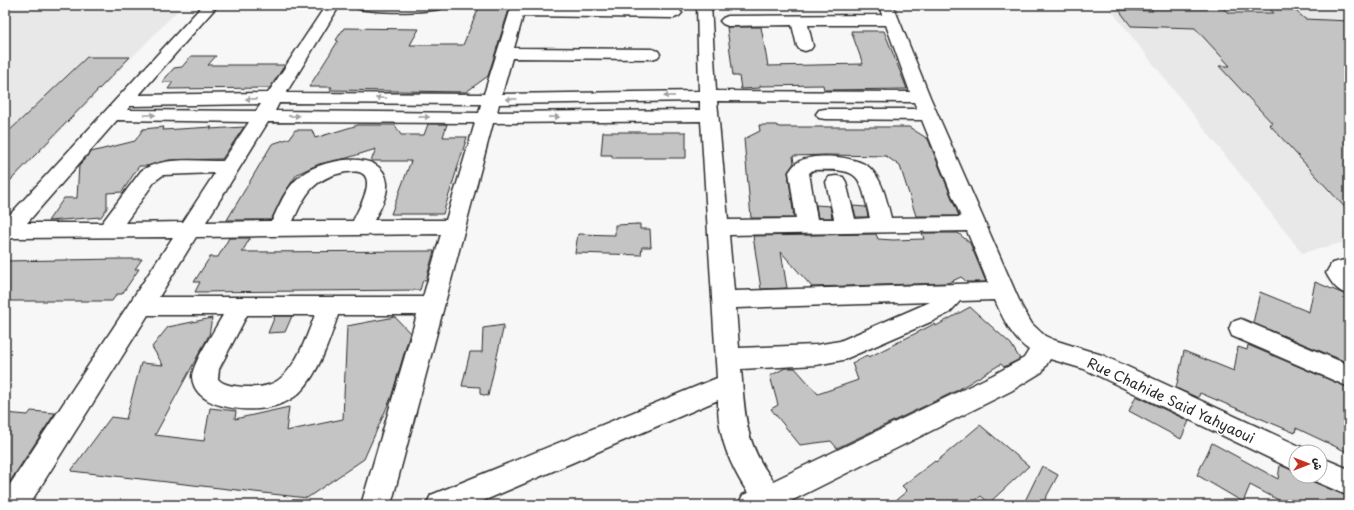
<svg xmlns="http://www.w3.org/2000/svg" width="1354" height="510" viewBox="0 0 1354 510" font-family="'Playpen Sans','Playpen Sans Arabic',sans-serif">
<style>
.built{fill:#e8e8e8}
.building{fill:#c4c4c4;stroke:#2b2b2b}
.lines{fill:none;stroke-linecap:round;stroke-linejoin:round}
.minor-casing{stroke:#2b2b2b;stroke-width:3}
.minor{fill:#fff;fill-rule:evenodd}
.oneway{fill:#a0a0a0}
.labels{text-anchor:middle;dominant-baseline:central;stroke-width:3;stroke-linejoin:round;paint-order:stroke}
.street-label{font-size:14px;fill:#2b2b2b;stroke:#fff}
</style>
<rect width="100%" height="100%" fill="#f7f7f7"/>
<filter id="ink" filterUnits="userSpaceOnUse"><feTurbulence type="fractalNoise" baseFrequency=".025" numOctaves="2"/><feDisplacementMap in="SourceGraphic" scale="8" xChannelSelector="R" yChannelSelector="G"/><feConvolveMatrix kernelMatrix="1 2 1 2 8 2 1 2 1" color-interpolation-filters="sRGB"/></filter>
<g filter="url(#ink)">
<g class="built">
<path d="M5,5H183L5,188Z"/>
<path d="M1107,5H1349V241L1302,253Z"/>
</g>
<g class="building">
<path d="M480,5L510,6L488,76L466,92L330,90L332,87H309L338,41L336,40L344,28L419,29L410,45H463Z"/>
<path d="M1148,5H1220L1228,13H1274L1265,5H1289L1305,19L1349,21V212L1269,124H1273L1219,66H1230L1195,28L1131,26L1119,10L1153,11Z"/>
<path d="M727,27H761L768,66L863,64L851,31H884L907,89L824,90L823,85L760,86V88L741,89L739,76H733Z"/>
<path d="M191,56H216L208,65H285L270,88L168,89L173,82H162L174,68L182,67Z"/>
<path d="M87,57H130L5,186V135Z"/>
<path d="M428,124H447L443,137H467L443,214H391L411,161H371L376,149L347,158L319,164L297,174L282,197L271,220H227L272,144L290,138L295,130H312L315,138L358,125H395L401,135H424Z"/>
<path d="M759,125H776L779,127H909L928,139L959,216H916L900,166L886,156L826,155L793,156L794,163L788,172L794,218H751L744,139L760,131Z"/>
<path d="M164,127L163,130L212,127L210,129L244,127L222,159L169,160L147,166H139L122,192L107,193V208L101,217L48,221L64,198H77L79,165L91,152L135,141L143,129Z"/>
<path d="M603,132H686V158H612V155H601Z"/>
<path d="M816,205L830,206L832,218H818Z"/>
<path d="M853,206L866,207L868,217H856Z"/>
<path d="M640,224V229H650L651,247H642L641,255L575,253L578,234L615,235V225Z"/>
<path d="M922,233H958L970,243L986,282H967L961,277L948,283L812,287L781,252L787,288L761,289L753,236L876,234L878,239L893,240L924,239Z"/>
<path d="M229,238H250L242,252L434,251L426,280H423L420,290L195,292L200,282H194L210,257H218Z"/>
<path d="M120,259H142L135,269H139L122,294H117L112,301H5V261Z"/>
<path d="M1315,282L1349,296V363L1253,323L1260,292L1309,312Z"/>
<path d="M970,307L1011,344L1020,359L1004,367L1001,364L956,391L837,448L831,441L800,445L771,409L778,405L770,376L785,368H795L818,394L858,380L852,363L867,355L869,357L934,324L936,326Z"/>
<path d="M275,316H292L285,332L268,333Z"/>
<path d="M395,317L410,333L391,398L364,459L307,498L71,471L111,417L126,419L141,363L163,365L152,347L168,327L212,318L209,335L155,435L204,441L210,408L236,411L235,419L289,407L286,431L343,419L347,326Z"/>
<path d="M504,325L488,396L480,394V387L462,386L470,352H482L483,328Z"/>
<path d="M1248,345L1349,388V453L1296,428L1295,433L1200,393L1198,398L1176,388L1184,351L1234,371L1238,347L1247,350Z"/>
<path d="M1136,396L1189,421L1181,439L1129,411Z"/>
<path d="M31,411L55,413L5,489V413L28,415Z"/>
<path d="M980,425L1029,466L989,503L981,496L970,505H890L907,491L902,486L935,461L936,462Z"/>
<path d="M1212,443L1278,479L1280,465L1296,472V476H1308L1309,480L1349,497V505H1288L1250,485L1243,502L1197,475Z"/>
<path d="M1042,466L1058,475L1042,505H1023Z"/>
</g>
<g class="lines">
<defs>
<g id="minor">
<path d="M203,5H218L139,95L268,93L326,5H340L286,93L484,94L512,5H526V7L674,8L679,10L682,13L679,16L674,18L523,16L514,48L652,49L658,51L660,54L658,57L652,59L512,58L502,94L699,91L697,5H711L716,91L910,92L886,25H808L813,46L811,49L805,51L799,49L797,46L792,25L728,26L723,24L720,21L723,18L728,16L882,15L879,5H893L930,97L1022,307L1032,324L1045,336L1054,340L1102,355L1306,449L1307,452H1296V471L1084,369L1050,359L1042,372L1011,391L791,501L793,505H738L743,495L748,493C735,474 723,448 720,426C718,417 718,409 718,400L474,505H426L431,495L717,378L701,121L493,123L391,505H361L417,315H338C330,339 319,373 301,391C293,400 278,406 266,408C244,412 194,408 192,377C192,364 216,328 223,315H148L29,505H5V492L173,237L13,238L5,241V220ZM700,101V110L497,112L499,104ZM717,101L914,102L917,109H825L819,110L816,114L819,118L825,119L922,120L961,217L891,218C887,202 883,181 871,169C859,156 816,153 800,161C795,163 792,168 789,172L796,219L728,220ZM279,103L481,104L479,113L275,111ZM261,104L256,111L127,110L130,106ZM117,120L249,122L223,161C198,161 162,156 141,171L102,223H27ZM268,122L475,123L446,220H374C380,209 388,196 387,183C383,146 317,160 299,177C286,188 279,206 272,221L206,222ZM813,170C861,169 859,173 870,218L855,219L846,182L843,177L836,176L829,177L826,182L834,219H817L809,173ZM346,172C350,172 355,171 359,172C378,177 358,210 353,221H293C306,193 313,178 346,172ZM215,173L183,222L125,223L155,181L163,175ZM967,231L988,283L734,291L729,235ZM441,234L423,297H159L196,237ZM995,300C1003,319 1012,338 1029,350L1024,358L993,375L773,481L772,479C744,442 745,413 741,369L816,365L843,360L935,320L949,313L960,301ZM930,302L840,341L816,345L739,348L736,308ZM247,315H315C306,337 294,378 268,385C261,388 251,387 244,387C235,386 224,386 218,379L219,369Z"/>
<path d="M354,5H445L443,8C425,13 374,13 356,8Z"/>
<path d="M1349,259V295C1337,291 1332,284 1326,273L1332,263Z"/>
<path d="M1241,319L1349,365V387L1232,336L1229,329L1232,322Z"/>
<path d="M1320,457L1349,469V496L1310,479L1309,476H1320Z"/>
</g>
</defs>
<use href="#minor" class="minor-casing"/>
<use href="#minor" class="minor"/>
</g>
<defs><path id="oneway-solid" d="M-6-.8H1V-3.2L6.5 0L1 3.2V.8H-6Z"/></defs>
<g class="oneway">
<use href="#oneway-solid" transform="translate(669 96) rotate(179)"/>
<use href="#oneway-solid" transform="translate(381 98) rotate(-180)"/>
<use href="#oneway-solid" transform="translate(251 99) rotate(179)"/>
<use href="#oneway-solid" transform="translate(511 99) rotate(179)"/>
<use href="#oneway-solid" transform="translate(150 115)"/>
<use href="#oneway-solid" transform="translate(294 116) rotate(1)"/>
<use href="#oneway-solid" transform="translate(424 117) rotate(1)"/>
<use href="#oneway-solid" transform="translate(554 117) rotate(-1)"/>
</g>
</g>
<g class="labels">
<g class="street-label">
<text transform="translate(1171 400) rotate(25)">Rue Chahide Said Yahyaoui</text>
</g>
</g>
<rect width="1354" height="510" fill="none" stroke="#fff" stroke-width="20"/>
<rect x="10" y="10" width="1334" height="490" fill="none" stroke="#2b2b2b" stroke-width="1.5" filter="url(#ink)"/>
<g transform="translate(1308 464) rotate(90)"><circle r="19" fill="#ffffff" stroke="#aaaaaa"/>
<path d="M0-3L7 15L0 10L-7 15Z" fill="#c8321e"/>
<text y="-6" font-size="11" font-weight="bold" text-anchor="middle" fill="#2b2b2b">ش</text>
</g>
</svg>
